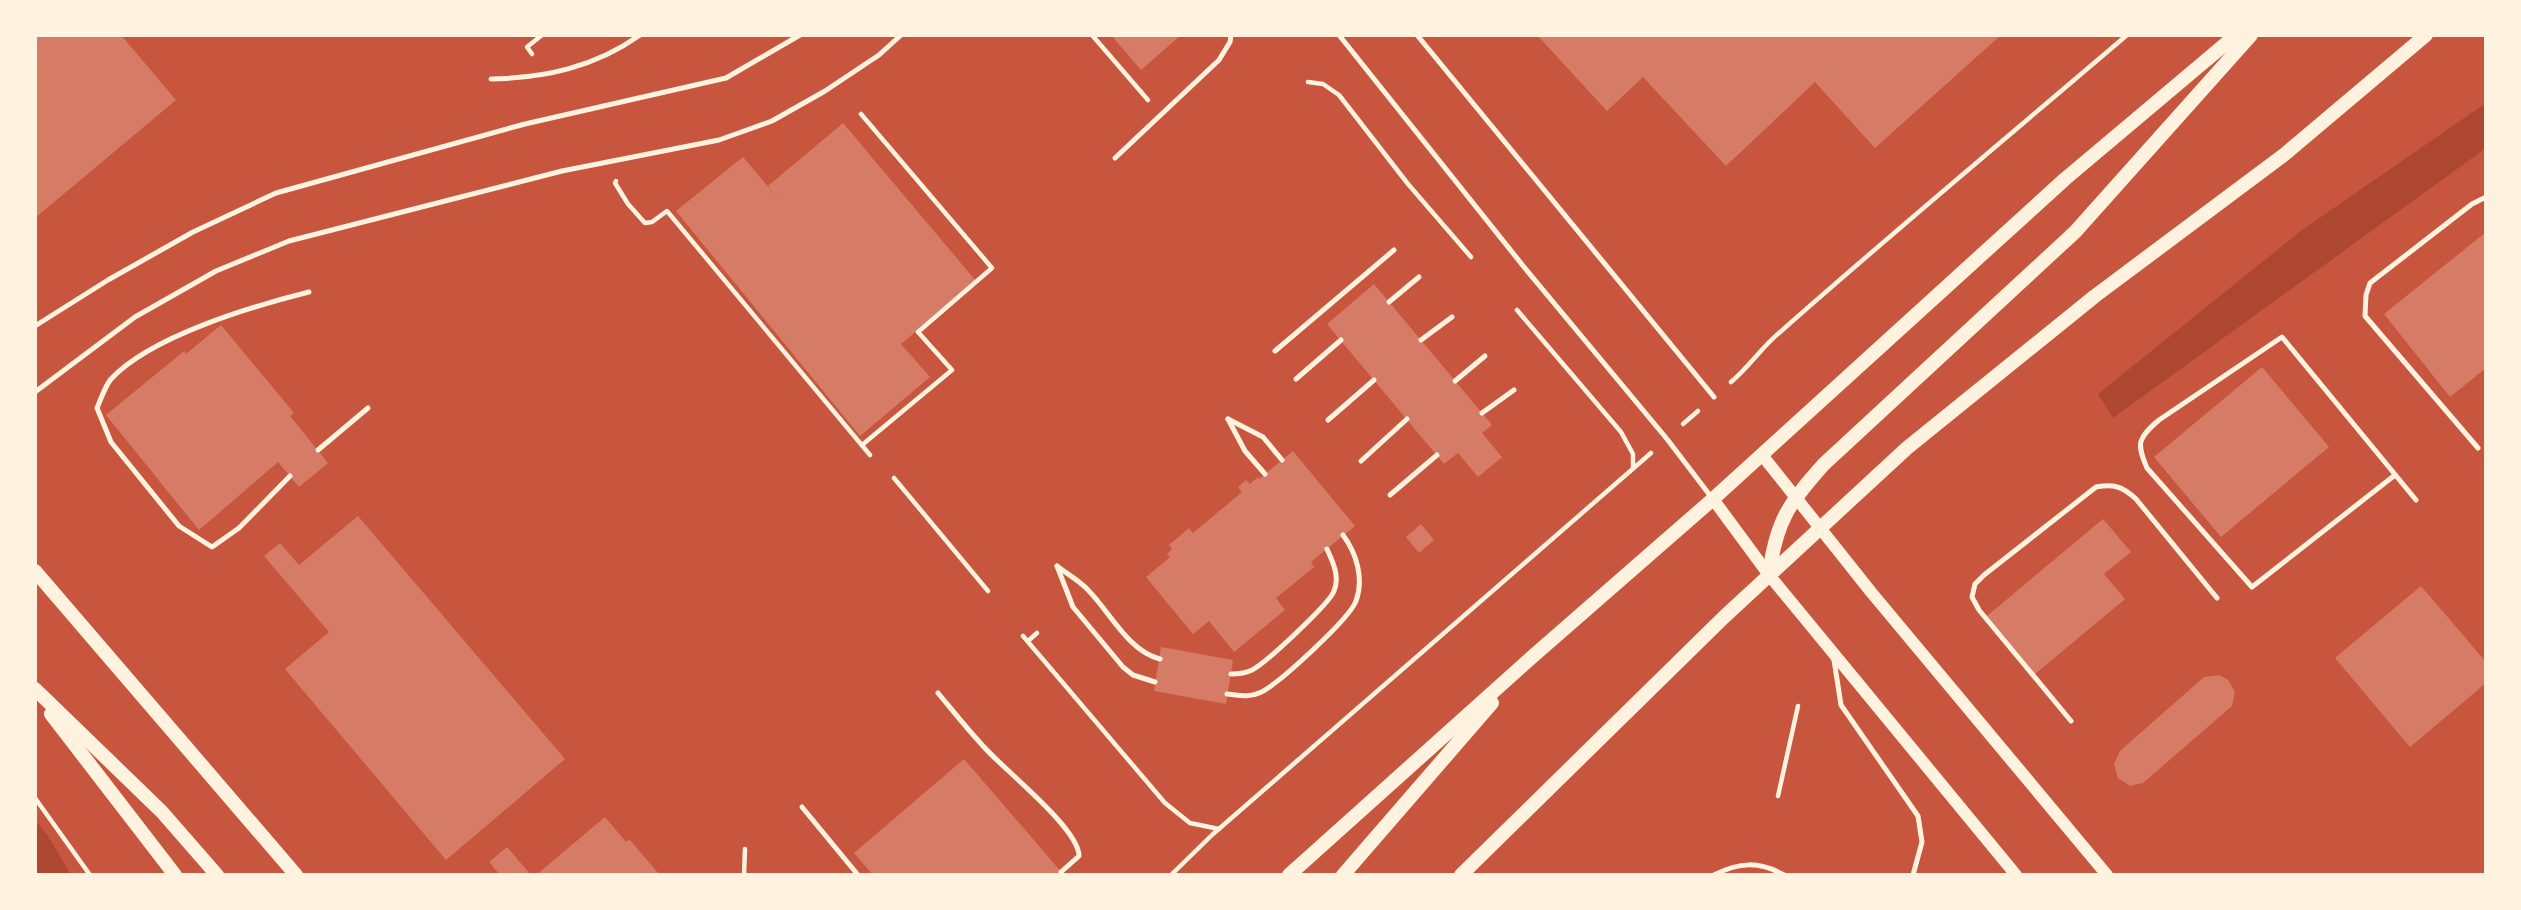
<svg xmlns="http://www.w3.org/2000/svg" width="2521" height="910" viewBox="0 0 2521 910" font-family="Manrope,sans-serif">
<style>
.green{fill:#ae4732}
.building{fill:#d67c66}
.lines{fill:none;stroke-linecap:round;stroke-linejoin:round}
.path{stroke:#fff3e0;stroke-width:4.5}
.service{stroke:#fff3e0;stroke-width:5}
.tertiary{stroke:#fff3e0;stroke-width:12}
.secondary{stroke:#fff3e0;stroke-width:14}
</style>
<rect width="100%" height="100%" fill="#c8553d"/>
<g class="green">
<path d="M2486,103V148L2113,418L2098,394L2302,230Z"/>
<path d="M35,820L48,836L71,875H35Z"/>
</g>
<g class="building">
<path d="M35,35H121L176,100L35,218Z"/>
<path d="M1111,35H1181L1141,70Z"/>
<path d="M1537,35H2001L1875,148L1815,82L1726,166L1643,77L1607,111Z"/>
<path d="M843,123L976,281L901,344L930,377L860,436L676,211L743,157L782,203L768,186Z"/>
<path d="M2486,232V368L2450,397L2384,314Z"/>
<path d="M1374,284L1492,425L1482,433L1502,457L1478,477L1458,453L1444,464L1327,324Z"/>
<path d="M221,325L294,413L290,416L328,463L299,487L278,462L199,530L106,415L184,351L186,354Z"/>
<path d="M2262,367L2329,447L2221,537L2154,457Z"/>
<path d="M1293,451L1355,526L1311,562L1314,567L1276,598L1285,610L1234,652L1209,621L1193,634L1146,577L1170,557L1167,554L1172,549L1169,545L1189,528L1193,533L1242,492L1238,487L1246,480L1250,484L1258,477L1259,479Z"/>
<path d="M358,516L565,759L446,860L285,669L329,632L264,556L280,543L299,565Z"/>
<path d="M2103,519L2131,552L2104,574L2125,599L2035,674L1987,616Z"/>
<path d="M1421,524L1434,540L1419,553L1406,537Z"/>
<path d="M2421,586L2486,662V683L2410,747L2335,658Z"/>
<path d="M1161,647L1233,660L1226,704L1154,691Z"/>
<path d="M2219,675L2228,680L2235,692L2232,706L2143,783L2130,786L2118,778L2114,764L2120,751L2204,677Z"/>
<path d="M964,759L1064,875H873L854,853Z"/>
<path d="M605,817L626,842L629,839L660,875H536Z"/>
<path d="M507,847L531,875H500L489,862Z"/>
</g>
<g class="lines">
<g class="path">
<path d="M1092,35L1148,100"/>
<path d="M532,54L527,47L542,35"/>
<path d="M1308,82L1323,84L1339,95L1408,184L1471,257"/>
<path d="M861,114L992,268L918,332L952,370L862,445"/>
<path d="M616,181L615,183L628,204L645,223L652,222L667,211L870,455"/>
<path d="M1517,310L1621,432L1633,454V468"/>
<path d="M1731,382C1749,367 1761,348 1779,333C1893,232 2011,134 2127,35"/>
<path d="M1683,424L1698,411"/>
<path d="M894,478L988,591"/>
<path d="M1023,636L1165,803L1190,823L1219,829"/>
<path d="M1028,641L1037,633"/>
<path d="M1778,796L1798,706"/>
<path d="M35,798L90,875"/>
<path d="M744,875L745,849"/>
<path d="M1171,875L1213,834L1651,453"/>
</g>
<g class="service">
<path d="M1339,35L1524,267L1667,439L1712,498"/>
<path d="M1417,35L1714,397"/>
<path d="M491,79C545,78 595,67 640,35"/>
<path d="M1115,158L1219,60L1230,42L1231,35"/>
<path d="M1389,302L1419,277"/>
<path d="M35,326L108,280L193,232L276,193L525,124L726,78L800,35"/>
<path d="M1421,340L1452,317"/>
<path d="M1275,351L1394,250"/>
<path d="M1296,379L1341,340"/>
<path d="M1455,381L1485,356"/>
<path d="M35,392L135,317L216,271L289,241L562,171L719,140L772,121L825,91L879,55L901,35"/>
<path d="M1482,413L1514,390"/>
<path d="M1228,419L1263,437L1282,460"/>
<path d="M1228,419L1245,451L1265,474"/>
<path d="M1328,420L1374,380"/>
<path d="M2478,448L2365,316L2366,295L2370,283L2472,204L2486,197"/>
<path d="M318,450L368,408"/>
<path d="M1361,461L1407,419"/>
<path d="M2395,475L2252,587L2147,468C2136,443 2138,438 2159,420L2282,337L2416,500"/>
<path d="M290,476L239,528L212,547L179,526L111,442L97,408C101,399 105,386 111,379C151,336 253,306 309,292"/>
<path d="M1390,495L1437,455"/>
<path d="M1057,566L1073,607L1123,667L1133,675L1155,682"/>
<path d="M1057,566C1067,574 1080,581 1088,590C1110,612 1128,651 1160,659"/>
<path d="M1834,660L1841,705L1918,816L1922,842L1913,875"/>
<path d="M1231,674C1238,674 1246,673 1252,670C1265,664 1330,603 1334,591C1340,577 1333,562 1327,549"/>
<path d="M938,693C953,711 968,730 984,747C1003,769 1079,828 1079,856L1061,872"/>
<path d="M1227,694C1238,695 1249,698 1259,693C1277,686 1350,618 1356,601C1364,579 1357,554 1343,535"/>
<path d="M2071,721L1979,610L1972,597L1975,584L1984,575L2096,487C2114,484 2122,486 2136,499L2217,598"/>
<path d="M802,807L858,875"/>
<path d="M1714,875C1739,862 1759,861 1784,875"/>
</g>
<g class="tertiary">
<path d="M1762,455L1871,592L2107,875"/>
<path d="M1713,499L1769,575L2016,875"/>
</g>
<g class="secondary">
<path d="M35,571L296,875"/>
<path d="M1769,575C1776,521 1789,503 1824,464L2075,232L2251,35"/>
<path d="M35,689L162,812L217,875"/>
<path d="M51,714L175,875"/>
<path d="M1289,875L1532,657L1713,499L2065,179L2236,35"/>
<path d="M1343,875L1492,703"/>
<path d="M1461,875L1724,617L1907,448L2095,296L2285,154L2426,35"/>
</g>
</g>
<rect width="2521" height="910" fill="none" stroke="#fff3e0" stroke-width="74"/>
</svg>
